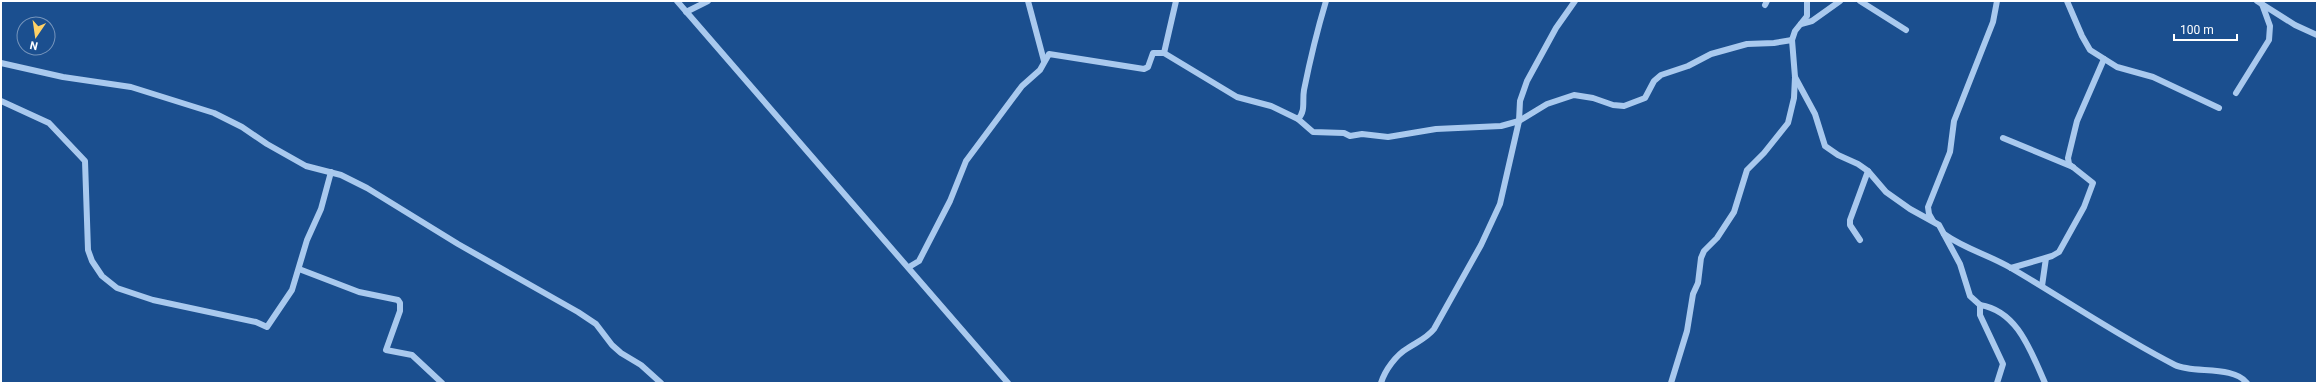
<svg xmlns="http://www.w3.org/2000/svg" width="2318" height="384" viewBox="0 0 2318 384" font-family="Roboto,sans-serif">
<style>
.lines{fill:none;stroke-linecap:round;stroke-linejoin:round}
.minor{stroke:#a9c9ee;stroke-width:6}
</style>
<rect width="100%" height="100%" fill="#1b4f8f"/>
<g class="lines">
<g class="minor">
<path d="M677,1L1008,383"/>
<path d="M1028,1L1044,61"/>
<path d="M1860,1L1906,30"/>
<path d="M2067,1L2082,36L2090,50L2117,67L2153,77L2219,108"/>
<path d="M2257,1L2295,25L2317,35"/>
<path d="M1765,5L1767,1"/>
<path d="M686,12L708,1"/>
<path d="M1801,24L1812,21L1840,1"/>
<path d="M1164,53L1176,1"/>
<path d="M1,63L63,77L131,87L214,113L242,127L267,144L306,166L341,175L367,188L458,244L578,312L596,324L612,345L621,353L641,365L661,383"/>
<path d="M1795,77L1815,114L1825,146L1838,155L1858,164L1868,171L1886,192L1910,209L1939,225L1960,264L1970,296L1980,305V315L2003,364L1997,383"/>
<path d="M2236,93L2269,40L2270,26L2262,4"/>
<path d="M1,101L49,123L85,161L88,250L92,261L102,276L117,288L153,300L256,322L267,327L292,290L307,240L321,209L331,172"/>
<path d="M1298,119C1306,111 1302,101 1304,90C1310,60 1317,31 1326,1"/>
<path d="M2003,138L2073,167"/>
<path d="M1933,221L1929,214L1928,207L1950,152L1954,121L1993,22L1997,1"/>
<path d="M1944,234C1965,249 1989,255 2011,268C2066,300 2118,336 2175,365C2193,374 2233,365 2247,383"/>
<path d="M1860,240L1850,225V220L1868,171"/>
<path d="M909,267L919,261L950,201L966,161L1022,86L1040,70L1049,54L1144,69L1148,67L1153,53H1164L1237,97L1271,106L1298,119L1313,132L1344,133L1350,136L1362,134L1388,137L1436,129L1501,126L1519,121L1547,104L1574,95L1593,98L1613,105L1624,106L1645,98L1654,81L1661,75L1688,66L1711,54L1747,44L1774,43L1792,40"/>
<path d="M2011,268L2052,256L2059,252L2084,207L2093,183L2069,164L2068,158L2077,121L2104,59"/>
<path d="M299,269L359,292L398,300L400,303V311L386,350L412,355L442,383"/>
<path d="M2042,286L2046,258"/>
<path d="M1980,305C2018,311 2031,352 2045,383"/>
<path d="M1381,383C1385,370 1396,355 1408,348C1417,342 1427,338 1434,329L1481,245L1500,204L1519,121L1520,101L1527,81L1556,28L1575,1"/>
<path d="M1671,383L1687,331L1693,294L1698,283L1701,258L1704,251L1717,238L1734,212L1747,170L1764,153L1788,123L1794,98L1795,77L1792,40L1795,31L1807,16V1"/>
</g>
</g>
<rect width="2318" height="384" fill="none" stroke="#ffffff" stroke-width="4"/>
<g transform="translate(36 36) rotate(193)"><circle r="19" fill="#1b4f8f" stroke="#7695bc"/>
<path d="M0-3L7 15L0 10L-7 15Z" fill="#ffd166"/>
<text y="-6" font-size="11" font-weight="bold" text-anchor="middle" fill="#ffffff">N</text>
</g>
<path d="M2174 34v6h63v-6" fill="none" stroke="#ffffff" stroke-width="2"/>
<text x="2180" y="34" font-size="12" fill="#ffffff" stroke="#1b4f8f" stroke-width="3" paint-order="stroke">100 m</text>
</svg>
